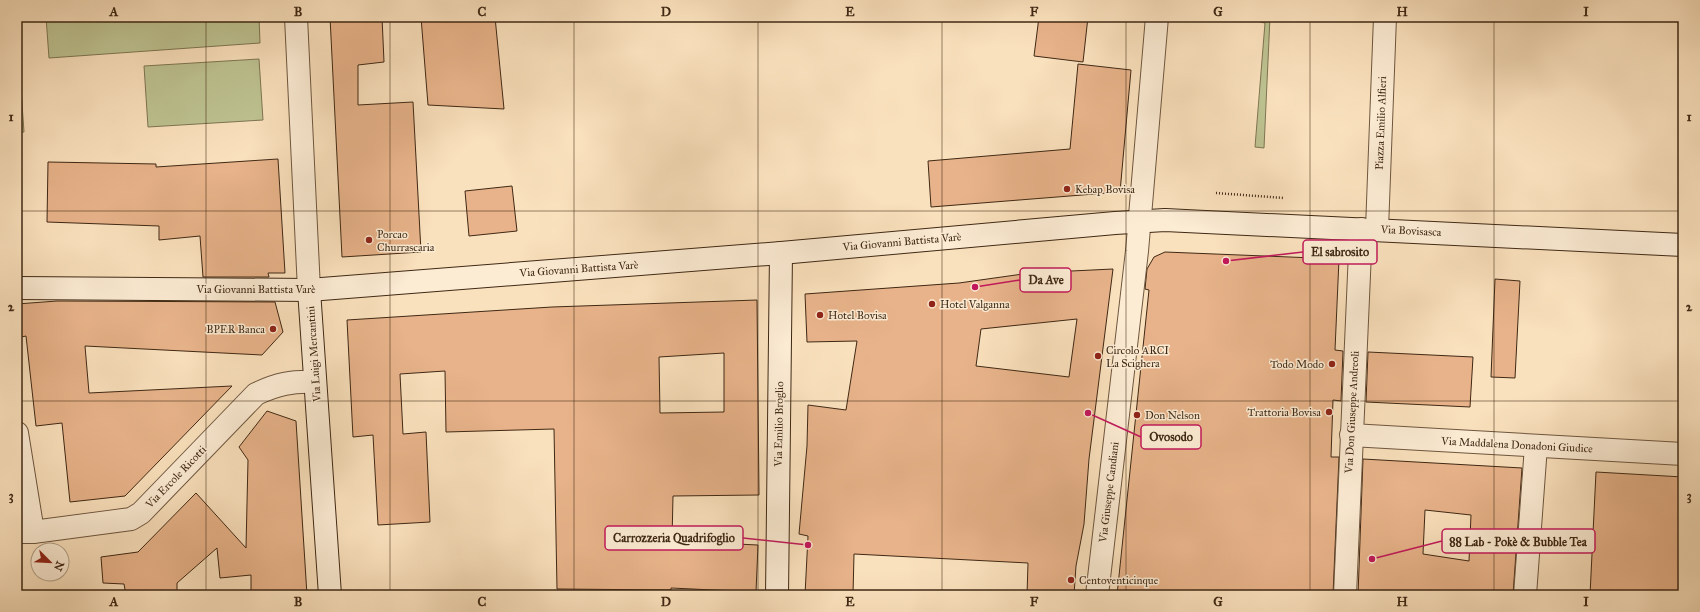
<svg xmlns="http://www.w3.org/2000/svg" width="1700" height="612" viewBox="0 0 1700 612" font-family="'IM FELL Great Primer',serif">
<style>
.green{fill:#bec392;stroke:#7e7653}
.building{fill:#e8b38a;stroke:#3f2814;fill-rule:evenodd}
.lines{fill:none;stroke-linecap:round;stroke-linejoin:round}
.street-casing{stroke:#6e563e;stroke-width:24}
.secondary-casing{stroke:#3f2814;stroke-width:24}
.path{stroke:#3f2814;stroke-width:2.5;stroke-dasharray:1 2;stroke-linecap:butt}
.street{stroke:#fcecd4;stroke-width:22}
.secondary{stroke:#fcecd4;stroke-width:22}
.grid{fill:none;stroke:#3f2814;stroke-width:1;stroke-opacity:0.55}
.poi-dot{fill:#8f2418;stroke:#fcecd4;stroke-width:1.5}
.labels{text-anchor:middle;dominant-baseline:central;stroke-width:3;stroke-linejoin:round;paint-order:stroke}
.street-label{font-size:11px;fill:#3f2814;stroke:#fcecd4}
.poi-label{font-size:11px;fill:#3f2814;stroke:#fcecd4;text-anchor:start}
.leader{fill:none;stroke:#c2185b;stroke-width:1.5}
.callout-dot{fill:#c2185b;stroke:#fcecd4;stroke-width:1.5}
.callout{fill:#fcecd4;stroke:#c2185b;stroke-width:1.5}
.callout-label{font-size:12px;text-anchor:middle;font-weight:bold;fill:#3f2814}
.neatline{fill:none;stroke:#3f2814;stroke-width:1.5}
.grid-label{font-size:13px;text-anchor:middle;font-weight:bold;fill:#3f2814}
</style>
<rect width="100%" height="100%" fill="#fae1bd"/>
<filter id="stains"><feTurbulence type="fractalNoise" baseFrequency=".005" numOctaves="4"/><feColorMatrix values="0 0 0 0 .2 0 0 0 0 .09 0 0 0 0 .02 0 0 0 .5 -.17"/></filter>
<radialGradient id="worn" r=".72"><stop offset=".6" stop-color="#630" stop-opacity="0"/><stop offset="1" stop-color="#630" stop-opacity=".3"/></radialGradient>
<g class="green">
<path d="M46,17H259L260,43L49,58Z"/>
<path d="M1261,17H1270L1264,148L1255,147L1265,23L1260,22Z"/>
<path d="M259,59L263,120L148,127L144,66Z"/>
<path d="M17,61H19L24,132L17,133Z"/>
</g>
<g class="building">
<path d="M330,17H382L384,62L358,65V105L413,102L421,252L342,257Z"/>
<path d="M421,17H495L504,109L428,105Z"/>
<path d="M1039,17H1088L1083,62L1034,56Z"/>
<path d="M1078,64L1131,70L1120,192L931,207L928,161L1070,149Z"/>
<path d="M278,159L285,273H268L269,277H203L200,236L159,240V226L47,222L48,162L156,164V167Z"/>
<path d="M512,186L517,231L469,236L465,191Z"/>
<path d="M1165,252L1339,259L1335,350L1343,351L1341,401L1333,400L1331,457H1339L1333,595H1117L1149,290L1145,289L1147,269L1154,257Z"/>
<path d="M1113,269L1089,459L1084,524L1076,566L1074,595H1027L1028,563L854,554L853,595H805L808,536L799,534L807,446L808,405L846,410L857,341L807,342L805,294L959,283L1030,273ZM1077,319L1069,377L976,366L981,329Z"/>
<path d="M1495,279L1520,281L1515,378L1491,377Z"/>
<path d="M757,300L759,495L673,496L672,541L758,545L756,592L671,588V590L557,589L554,429L446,432L445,371L400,374L403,434L426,432L430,522L378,525L373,435L353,437L347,320L552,307ZM724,353V412L660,413L659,357Z"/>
<path d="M57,301L275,302L283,332L262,355L85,346L89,393L232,386L125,496L70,502L62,423L36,426L26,336L17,338V304Z"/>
<path d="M1368,352L1473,357L1470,407L1366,402Z"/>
<path d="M267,411L296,421L307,595H251V575L220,578L217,548L177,583V595H126L124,584L103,583L101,557L138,552L196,493L246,548L248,460L239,447Z"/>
<path d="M1363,459L1522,468L1513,595H1358ZM1425,510L1471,515L1469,561L1423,554Z"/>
<path d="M1596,472L1683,477V595H1590Z"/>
</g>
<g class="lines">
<defs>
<g id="street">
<path d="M296,17L309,290"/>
<path d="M1377,229L1385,17"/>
<path d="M17,433L33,532"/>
<path d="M1351,435L1683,454"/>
<path d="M17,532H33L131,519L141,513L256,394C277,384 292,381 315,382"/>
<path d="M1097,595L1137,251L1157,17"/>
<path d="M1345,595L1361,229"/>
<path d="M1525,595L1536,446"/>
</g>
<g id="secondary">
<path d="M17,288L309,290L781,253L1115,223L1165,220L1683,245"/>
<path d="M309,290L330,595"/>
<path d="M777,595L781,253"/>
</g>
</defs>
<use href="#street" class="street-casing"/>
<use href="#secondary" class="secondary-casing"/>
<path class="path" d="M1216,193L1284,198"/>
<use href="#street" class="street"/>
<use href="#secondary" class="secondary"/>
</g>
<path class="grid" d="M206,17V595M390,17V595M574,17V595M758,17V595M942,17V595M1126,17V595M1310,17V595M1494,17V595M17,211H1683M17,401H1683"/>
<g class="poi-dot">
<circle cx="1067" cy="189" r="4"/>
<circle cx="369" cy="240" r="4"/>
<circle cx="932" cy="304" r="4"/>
<circle cx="820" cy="315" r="4"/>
<circle cx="273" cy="329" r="4"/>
<circle cx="1098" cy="356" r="4"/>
<circle cx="1332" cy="364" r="4"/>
<circle cx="1329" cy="412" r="4"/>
<circle cx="1137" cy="415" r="4"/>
<circle cx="1071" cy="580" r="4"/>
</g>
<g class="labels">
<g class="street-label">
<text transform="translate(1381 123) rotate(-88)">Piazza Emilio Alfieri</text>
<text transform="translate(1411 231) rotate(3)">Via Bovisasca</text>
<text transform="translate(902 242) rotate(-5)">Via Giovanni Battista Varè</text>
<text transform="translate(579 269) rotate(-4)">Via Giovanni Battista Varè</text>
<text x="256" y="289">Via Giovanni Battista Varè</text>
<text transform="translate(314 354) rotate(-94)">Via Luigi Mercantini</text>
<text transform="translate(1352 412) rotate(-87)">Via Don Giuseppe Andreoli</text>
<text transform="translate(779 424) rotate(-89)">Via Emilio Broglio</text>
<text transform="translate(1517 445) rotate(3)">Via Maddalena Donadoni Giudice</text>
<text transform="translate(176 477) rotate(-46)">Via Ercole Ricotti</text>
<text transform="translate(1109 492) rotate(-83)">Via Giuseppe Candiani</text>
</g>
<g class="poi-label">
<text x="1075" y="189">Kebap Bovisa</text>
<text x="377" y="234">Porcao<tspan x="377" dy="13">Churrascaria</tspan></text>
<text x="940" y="304">Hotel Valganna</text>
<text x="828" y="315">Hotel Bovisa</text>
<text x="265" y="329" text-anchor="end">BPER Banca</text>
<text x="1106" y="350">Circolo ARCI<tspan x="1106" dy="13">La Scighera</tspan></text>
<text x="1324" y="364" text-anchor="end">Todo Modo</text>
<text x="1321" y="412" text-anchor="end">Trattoria Bovisa</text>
<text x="1145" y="415">Don Nelson</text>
<text x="1079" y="580">Centoventicinque</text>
</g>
</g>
<path class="leader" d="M1226 261L1303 252M975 287L1020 280M1088 413L1141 437M808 545L743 538M1372 559L1442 541"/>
<g class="callout-dot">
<circle cx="1226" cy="261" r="4"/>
<circle cx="975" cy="287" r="4"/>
<circle cx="1088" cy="413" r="4"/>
<circle cx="808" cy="545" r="4"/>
<circle cx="1372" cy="559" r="4"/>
</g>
<g class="callout">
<rect x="1303" y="240" width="74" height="24" rx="4"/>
<rect x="1020" y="268" width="51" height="24" rx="4"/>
<rect x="1141" y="425" width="60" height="24" rx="4"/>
<rect x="605" y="526" width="138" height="24" rx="4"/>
<rect x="1442" y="529" width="153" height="24" rx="4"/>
</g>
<g class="callout-label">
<text x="1340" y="256">El sabrosito</text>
<text x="1046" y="284">Da Ave</text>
<text x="1171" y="441">Ovosodo</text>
<text x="674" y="542">Carrozzeria Quadrifoglio</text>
<text x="1518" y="546">88 Lab - Pokè &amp; Bubble Tea</text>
</g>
<rect width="1700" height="612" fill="none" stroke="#fae1bd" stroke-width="44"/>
<g transform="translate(50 562) rotate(114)"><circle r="19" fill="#fcecd4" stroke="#b09e87"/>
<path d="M0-3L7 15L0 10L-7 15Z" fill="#8f2418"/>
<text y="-6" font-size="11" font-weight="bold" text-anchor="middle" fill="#3f2814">N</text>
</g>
<rect x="22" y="22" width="1656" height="568" class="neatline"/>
<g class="grid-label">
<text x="114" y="16">A</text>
<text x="298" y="16">B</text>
<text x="482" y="16">C</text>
<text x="666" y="16">D</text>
<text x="850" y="16">E</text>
<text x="1034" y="16">F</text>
<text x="1218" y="16">G</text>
<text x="1402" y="16">H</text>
<text x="1586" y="16">I</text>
<text x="11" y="121">1</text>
<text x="1689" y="121">1</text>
<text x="11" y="311">2</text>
<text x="1689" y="311">2</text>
<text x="11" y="500">3</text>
<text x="1689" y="500">3</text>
<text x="114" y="606">A</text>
<text x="298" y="606">B</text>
<text x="482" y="606">C</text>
<text x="666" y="606">D</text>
<text x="850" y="606">E</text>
<text x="1034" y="606">F</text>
<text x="1218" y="606">G</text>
<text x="1402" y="606">H</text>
<text x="1586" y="606">I</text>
</g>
<rect width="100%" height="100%" filter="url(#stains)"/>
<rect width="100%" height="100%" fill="url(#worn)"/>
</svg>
